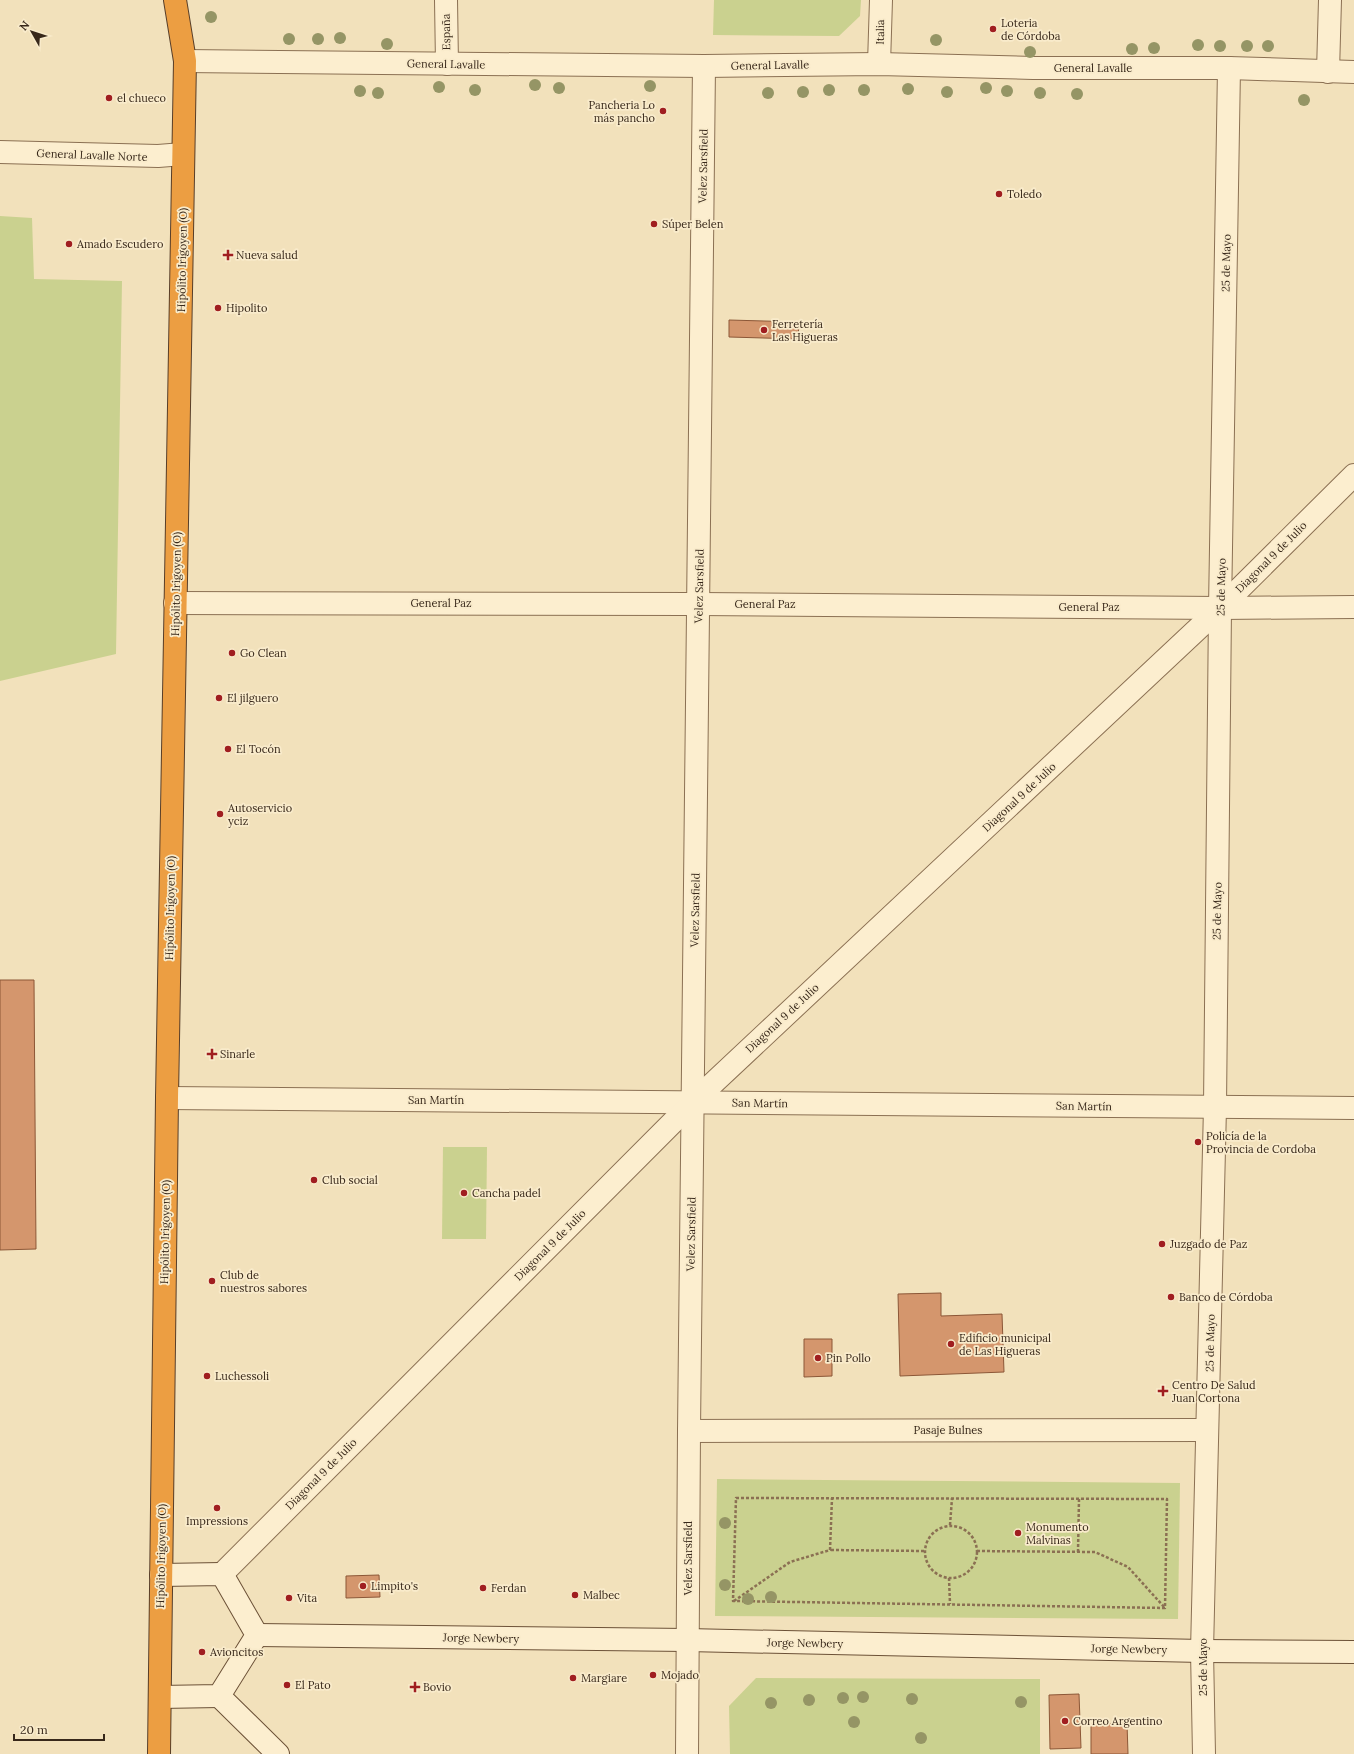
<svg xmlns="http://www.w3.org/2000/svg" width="1354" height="1754" viewBox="0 0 1354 1754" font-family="Lora,serif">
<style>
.green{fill:#cad18f}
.building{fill:#d4966d;stroke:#8c5737}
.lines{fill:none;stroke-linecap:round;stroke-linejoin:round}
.street-casing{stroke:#8b7053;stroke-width:24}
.secondary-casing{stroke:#6c5137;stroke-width:24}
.highway-casing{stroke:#583e29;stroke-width:24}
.path{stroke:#8b7053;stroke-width:2.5;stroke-dasharray:3 2;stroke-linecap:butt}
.street{stroke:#fceecf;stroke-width:22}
.secondary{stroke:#fceecf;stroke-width:22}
.highway{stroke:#ec9e42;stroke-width:22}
.tree{fill:#959565}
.poi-dot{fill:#a01e20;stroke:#f9ebcb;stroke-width:1.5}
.labels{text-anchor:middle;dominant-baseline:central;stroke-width:3.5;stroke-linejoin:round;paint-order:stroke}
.poi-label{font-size:11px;fill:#38281a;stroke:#f9ebcb;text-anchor:start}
.street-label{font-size:11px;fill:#38281a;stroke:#f9ebcb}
</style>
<rect width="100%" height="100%" fill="#f2e1bb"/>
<g class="green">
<path d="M714,0H861L860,16L839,36L713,35Z"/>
<path d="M0,216L32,218L34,279L122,281L116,654L0,681Z"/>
<path d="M443,1147H487L486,1239H442Z"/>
<path d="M717,1479L1180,1483L1178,1619L715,1616Z"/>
<path d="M756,1678L1040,1679V1754H730L729,1706Z"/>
</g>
<g class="building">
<path d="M729,320L799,322L798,339L729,337Z"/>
<path d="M0,980H34L36,1249L0,1250Z"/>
<path d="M941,1293V1316L1002,1314L1004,1372L900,1376L898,1294Z"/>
<path d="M804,1339H832V1376L804,1377Z"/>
<path d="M379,1575L380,1597L346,1598V1576Z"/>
<path d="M1079,1694L1081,1748L1050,1749L1049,1695Z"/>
<path d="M1127,1723L1128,1754H1091V1724Z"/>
</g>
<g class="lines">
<defs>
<g id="street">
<path d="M446,0L447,64"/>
<path d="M185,61L704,66L879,64L1033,68H1229L1354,72"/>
<path d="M879,64L881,0"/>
<path d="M1328,72L1330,0"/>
<path d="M0,152L158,156L183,154"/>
<path d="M175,603L698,604L1220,608L1354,607"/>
<path d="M167,1098L1354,1108"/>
<path d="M689,1431L1207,1430"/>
<path d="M222,1574L693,1102L1220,608L1354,475"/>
<path d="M687,1754L689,1431L704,66"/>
<path d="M1204,1754L1202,1651L1215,1107L1220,608L1229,68"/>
</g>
<g id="secondary">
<path d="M257,1635L687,1640L1202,1651L1354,1652"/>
<path d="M219,1696L278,1754"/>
<path d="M160,1697L219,1696L257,1635L222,1574L161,1575"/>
</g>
<path id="highway" d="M159,1754L167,1098L185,61L175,0"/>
</defs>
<use href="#street" class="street-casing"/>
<use href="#secondary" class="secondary-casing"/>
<use href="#highway" class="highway-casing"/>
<g class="path">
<path d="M736,1498L1167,1499L1165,1608L733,1601Z"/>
<path d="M950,1525L952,1498"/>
<circle cx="951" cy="1552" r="26"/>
<path d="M831,1550L924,1551"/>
<path d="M977,1551L1095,1552L1128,1567L1165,1608"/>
<path d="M1078,1552L1079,1499"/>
<path d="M949,1578L950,1604"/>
<path d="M734,1601L790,1562L830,1550L832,1498"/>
</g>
<use href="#street" class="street"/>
<use href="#secondary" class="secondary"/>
<use href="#highway" class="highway"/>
</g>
<g class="tree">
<circle cx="211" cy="17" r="6"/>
<circle cx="340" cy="38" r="6"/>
<circle cx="289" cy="39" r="6"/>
<circle cx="318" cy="39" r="6"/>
<circle cx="936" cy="40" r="6"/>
<circle cx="387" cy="44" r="6"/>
<circle cx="1198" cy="45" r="6"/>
<circle cx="1220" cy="46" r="6"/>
<circle cx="1247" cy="46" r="6"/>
<circle cx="1268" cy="46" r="6"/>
<circle cx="1154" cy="48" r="6"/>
<circle cx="1132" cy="49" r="6"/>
<circle cx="1030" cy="52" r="6"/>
<circle cx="535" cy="85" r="6"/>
<circle cx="650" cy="86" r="6"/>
<circle cx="439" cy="87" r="6"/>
<circle cx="559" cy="88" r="6"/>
<circle cx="986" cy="88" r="6"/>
<circle cx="908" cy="89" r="6"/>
<circle cx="475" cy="90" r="6"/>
<circle cx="829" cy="90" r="6"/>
<circle cx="864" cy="90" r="6"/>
<circle cx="360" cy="91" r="6"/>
<circle cx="1007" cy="91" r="6"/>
<circle cx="803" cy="92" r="6"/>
<circle cx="947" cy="92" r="6"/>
<circle cx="378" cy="93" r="6"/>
<circle cx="768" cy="93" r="6"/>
<circle cx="1040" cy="93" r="6"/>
<circle cx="1077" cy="94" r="6"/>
<circle cx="1304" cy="100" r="6"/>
<circle cx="725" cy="1523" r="6"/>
<circle cx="725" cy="1585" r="6"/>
<circle cx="771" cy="1597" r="6"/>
<circle cx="748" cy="1599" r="6"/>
<circle cx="863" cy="1697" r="6"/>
<circle cx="843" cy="1698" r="6"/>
<circle cx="912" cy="1699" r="6"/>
<circle cx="809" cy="1700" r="6"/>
<circle cx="1021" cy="1702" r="6"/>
<circle cx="771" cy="1703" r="6"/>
<circle cx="854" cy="1722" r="6"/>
<circle cx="921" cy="1738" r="6"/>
</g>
<g class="poi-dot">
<circle cx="993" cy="29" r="4"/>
<circle cx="109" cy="98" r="4"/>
<circle cx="663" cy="111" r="4"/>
<circle cx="999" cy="194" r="4"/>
<circle cx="654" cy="224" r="4"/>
<circle cx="69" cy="244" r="4"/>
<path d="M226 249h4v4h4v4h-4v4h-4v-4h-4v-4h4z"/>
<circle cx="218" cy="308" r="4"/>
<circle cx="764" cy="330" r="4"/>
<circle cx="232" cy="653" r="4"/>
<circle cx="219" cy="698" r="4"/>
<circle cx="228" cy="749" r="4"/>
<circle cx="220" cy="814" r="4"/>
<path d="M210 1048h4v4h4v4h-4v4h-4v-4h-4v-4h4z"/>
<circle cx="1198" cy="1142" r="4"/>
<circle cx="314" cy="1180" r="4"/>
<circle cx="464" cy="1193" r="4"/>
<circle cx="1162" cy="1244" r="4"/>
<circle cx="212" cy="1281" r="4"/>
<circle cx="1171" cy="1297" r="4"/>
<circle cx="951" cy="1344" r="4"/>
<circle cx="818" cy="1358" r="4"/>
<circle cx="207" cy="1376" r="4"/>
<path d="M1161 1385h4v4h4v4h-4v4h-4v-4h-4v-4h4z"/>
<circle cx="217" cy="1508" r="4"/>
<circle cx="1018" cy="1533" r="4"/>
<circle cx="363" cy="1586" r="4"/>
<circle cx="483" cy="1588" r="4"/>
<circle cx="575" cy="1595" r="4"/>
<circle cx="289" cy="1598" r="4"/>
<circle cx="202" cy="1652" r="4"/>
<circle cx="653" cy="1675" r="4"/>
<circle cx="573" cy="1678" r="4"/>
<circle cx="287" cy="1685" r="4"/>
<path d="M413 1681h4v4h4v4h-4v4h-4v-4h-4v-4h4z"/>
<circle cx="1065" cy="1721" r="4"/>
</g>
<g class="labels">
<g class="poi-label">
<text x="1001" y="23">Loteria<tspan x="1001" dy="13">de Córdoba</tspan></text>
<text x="117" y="98">el chueco</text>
<text x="655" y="105" text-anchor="end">Pancheria Lo<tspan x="655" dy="13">más pancho</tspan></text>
<text x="1007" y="194">Toledo</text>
<text x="662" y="224">Súper Belen</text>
<text x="77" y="244">Amado Escudero</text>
<text x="236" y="255">Nueva salud</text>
<text x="226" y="308">Hipolito</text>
<text x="772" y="324">Ferretería<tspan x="772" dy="13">Las Higueras</tspan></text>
<text x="240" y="653">Go Clean</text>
<text x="227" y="698">El jilguero</text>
<text x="236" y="749">El Tocón</text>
<text x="228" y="808">Autoservicio<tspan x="228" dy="13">yciz</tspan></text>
<text x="220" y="1054">Sinarle</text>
<text x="1206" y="1136">Policía de la<tspan x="1206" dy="13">Provincia de Cordoba</tspan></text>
<text x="322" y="1180">Club social</text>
<text x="472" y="1193">Cancha padel</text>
<text x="1170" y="1244">Juzgado de Paz</text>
<text x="220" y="1275">Club de<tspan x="220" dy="13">nuestros sabores</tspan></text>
<text x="1179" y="1297">Banco de Córdoba</text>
<text x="959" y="1338">Edificio municipal<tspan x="959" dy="13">de Las Higueras</tspan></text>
<text x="826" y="1358">Pin Pollo</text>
<text x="215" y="1376">Luchessoli</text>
<text x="1172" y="1385">Centro De Salud<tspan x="1172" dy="13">Juan Cortona</tspan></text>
<text x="217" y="1521" text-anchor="middle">Impressions</text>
<text x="1026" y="1527">Monumento<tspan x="1026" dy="13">Malvinas</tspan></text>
<text x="371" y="1586">Limpito's</text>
<text x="491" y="1588">Ferdan</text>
<text x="583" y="1595">Malbec</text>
<text x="297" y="1598">Vita</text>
<text x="210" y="1652">Avioncitos</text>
<text x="661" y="1675">Mojado</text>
<text x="581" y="1678">Margiare</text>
<text x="295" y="1685">El Pato</text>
<text x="423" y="1687">Bovio</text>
<text x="1073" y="1721">Correo Argentino</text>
</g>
<g class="street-label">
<text transform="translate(446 32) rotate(-91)">España</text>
<text transform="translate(880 32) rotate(-89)">Italia</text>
<text transform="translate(446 64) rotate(1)">General Lavalle</text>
<text transform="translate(770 65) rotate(-1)">General Lavalle</text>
<text x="1093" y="68">General Lavalle</text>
<text transform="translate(92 155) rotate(2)">General Lavalle Norte</text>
<text transform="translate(703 166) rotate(-89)">Velez Sarsfield</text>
<text transform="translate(182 260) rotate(-89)">Hipólito Irigoyen (O)</text>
<text transform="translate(1226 263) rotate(-89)">25 de Mayo</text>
<text transform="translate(1271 557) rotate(-45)">Diagonal 9 de Julio</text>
<text transform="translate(176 584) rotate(-89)">Hipólito Irigoyen (O)</text>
<text transform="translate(699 586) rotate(-89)">Velez Sarsfield</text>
<text transform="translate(1221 587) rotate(-89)">25 de Mayo</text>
<text x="441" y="603">General Paz</text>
<text x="765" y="604">General Paz</text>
<text x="1089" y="607">General Paz</text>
<text transform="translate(1019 797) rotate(-43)">Diagonal 9 de Julio</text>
<text transform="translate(170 908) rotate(-89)">Hipólito Irigoyen (O)</text>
<text transform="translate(695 910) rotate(-89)">Velez Sarsfield</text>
<text transform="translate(1217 911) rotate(-89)">25 de Mayo</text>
<text transform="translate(782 1018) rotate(-43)">Diagonal 9 de Julio</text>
<text x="436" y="1100">San Martín</text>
<text transform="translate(760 1103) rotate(1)">San Martín</text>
<text transform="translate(1084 1106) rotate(1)">San Martín</text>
<text transform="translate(165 1232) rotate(-89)">Hipólito Irigoyen (O)</text>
<text transform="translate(691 1234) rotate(-89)">Velez Sarsfield</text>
<text transform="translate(550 1245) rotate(-45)">Diagonal 9 de Julio</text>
<text transform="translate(1210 1343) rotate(-89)">25 de Mayo</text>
<text x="948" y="1430">Pasaje Bulnes</text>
<text transform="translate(321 1474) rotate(-45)">Diagonal 9 de Julio</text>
<text transform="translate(161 1556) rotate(-89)">Hipólito Irigoyen (O)</text>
<text transform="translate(688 1558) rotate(-90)">Velez Sarsfield</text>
<text transform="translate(481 1638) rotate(1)">Jorge Newbery</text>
<text transform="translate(805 1643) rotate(1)">Jorge Newbery</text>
<text transform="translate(1129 1649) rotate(1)">Jorge Newbery</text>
<text transform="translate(1203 1667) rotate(-90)">25 de Mayo</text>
</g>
</g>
<g transform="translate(32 32) rotate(309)" stroke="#f9ebcb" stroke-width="3" paint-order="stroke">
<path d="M0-3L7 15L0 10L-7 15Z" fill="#38281a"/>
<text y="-6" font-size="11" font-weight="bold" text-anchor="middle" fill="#38281a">N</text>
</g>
<path d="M14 1734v6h90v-6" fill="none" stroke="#38281a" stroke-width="2"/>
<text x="20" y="1734" font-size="12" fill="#38281a" stroke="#f9ebcb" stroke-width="3" paint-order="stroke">20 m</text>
</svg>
